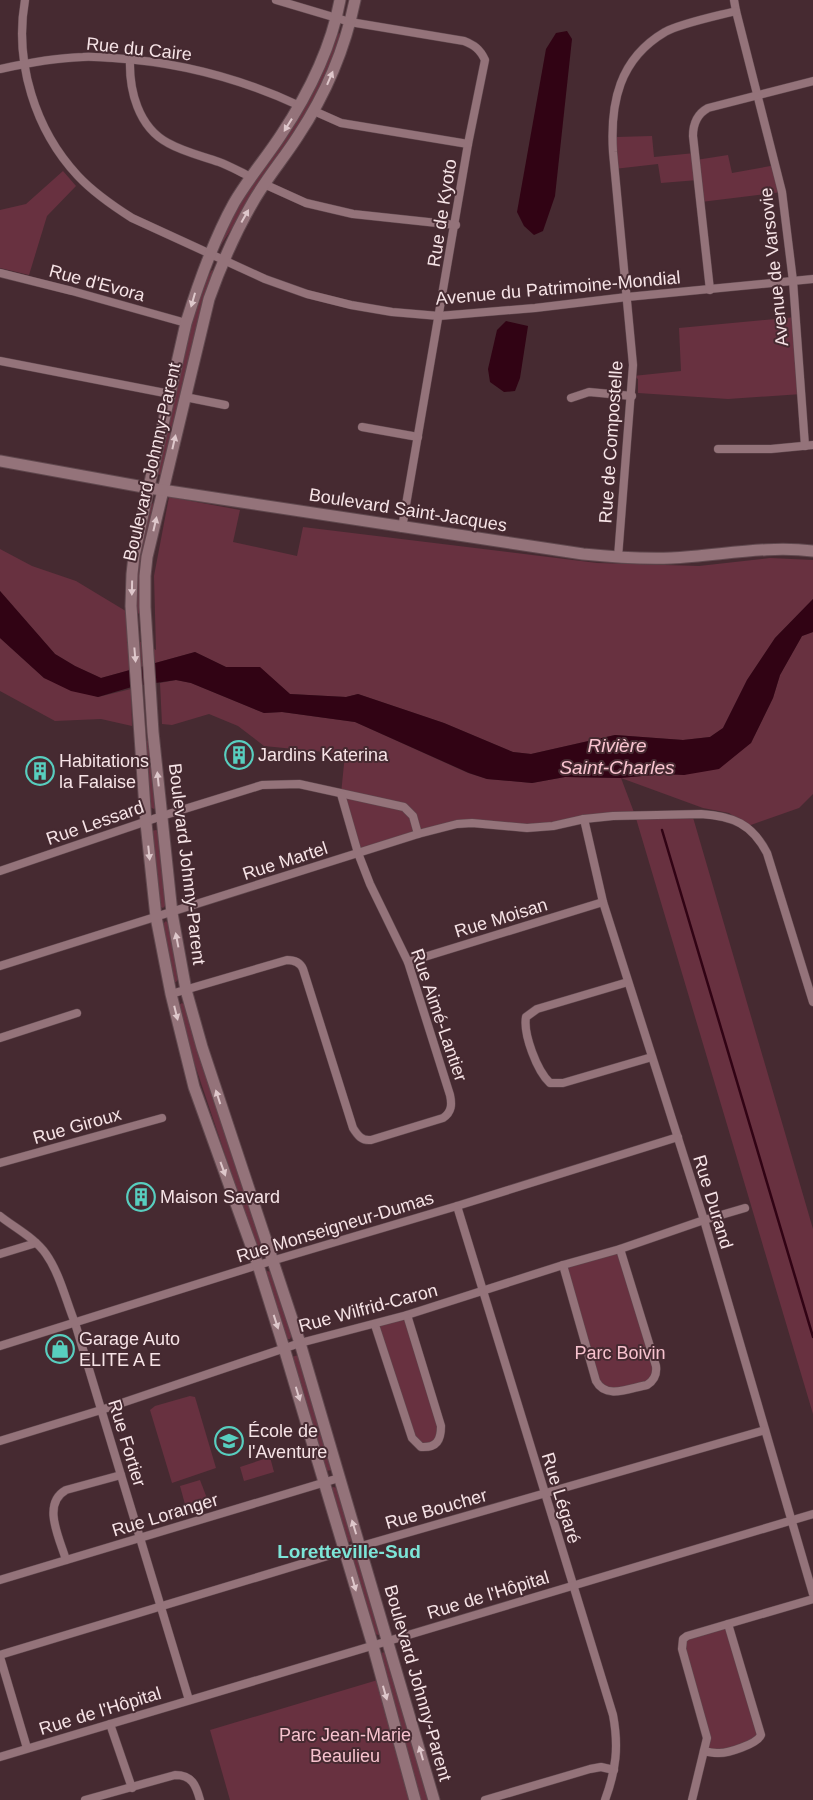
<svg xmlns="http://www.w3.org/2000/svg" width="813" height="1800" viewBox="0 0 813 1800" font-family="Helvetica,sans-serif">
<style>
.green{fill:#683140}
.water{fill:#310314}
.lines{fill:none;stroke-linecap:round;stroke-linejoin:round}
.stream{stroke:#310314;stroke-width:2.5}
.street-casing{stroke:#60484e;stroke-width:9}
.secondary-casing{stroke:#60484e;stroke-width:13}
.street{stroke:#94737a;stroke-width:8}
.secondary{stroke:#94737a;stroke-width:11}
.oneway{fill:#dec7cb}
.labels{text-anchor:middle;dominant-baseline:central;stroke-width:4;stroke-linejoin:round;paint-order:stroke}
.street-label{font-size:18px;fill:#f6e3e6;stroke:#462a31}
.poi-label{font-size:18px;fill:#f6e3e6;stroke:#462a31;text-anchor:start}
.park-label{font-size:18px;fill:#f7c2ce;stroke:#462a31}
.water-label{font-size:19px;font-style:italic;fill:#fac4d0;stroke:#462a31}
.neighbourhood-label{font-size:19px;font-weight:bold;fill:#7ce5d7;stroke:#462a31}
</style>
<rect width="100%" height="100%" fill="#462a31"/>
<g class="green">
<path d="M339,33L342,35L335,56L314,103L221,245L219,243L242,199Z"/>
<path d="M652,136L654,157L695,153L696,160L728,155L732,173L776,165L782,192L701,202L698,180L661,183L658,164L614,169L617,137Z"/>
<path d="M63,171L76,186L47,216L29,275L0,268V210L26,204Z"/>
<path d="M212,270L214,271L161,475L157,474L190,328L205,281Z"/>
<path d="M796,317L802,394L728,399L638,393V379L633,376L681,371L679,328Z"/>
<path d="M169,497L240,510L233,542L297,556L303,527L597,563L699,566L770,558L813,560V599L775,638L747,680L723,728L710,737L683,740L615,735L531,754L513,752L444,723L358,694L346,697L290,694L260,668L226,667L195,652L101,678L75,666L55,654L0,591V549L32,566L76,581L129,613L131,637L156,650L154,576Z"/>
<path d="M151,503L155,504L140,613L137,614L136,591L138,562Z"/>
<path d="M813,632V794L799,808L748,826L729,813L703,808L621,778L635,815L692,814L813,1229V1414L635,815L553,826L473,823L358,853L341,794L345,754L264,746L238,726L209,714L172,725L162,724L160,683L176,680L191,683L264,713L282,712L355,722L468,773L487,779L532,783L565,777L620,778L664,774L684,775L751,743L773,698L780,675L802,636Z"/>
<path d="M0,638L44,678L98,697L131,689L132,726L101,719L55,721L0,691Z"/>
<path d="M150,740L155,808L154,809L150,807L146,741Z"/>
<path d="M156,830L158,831L166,905L163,908L159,906L152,831Z"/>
<path d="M166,921L169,924L179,978L176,982H174L162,925Z"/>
<path d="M182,1003L184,1004L264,1252L261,1257L258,1253L192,1056L179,1005Z"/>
<path d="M620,1249L656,1366L651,1382L614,1392L599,1387L563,1265Z"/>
<path d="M267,1271L271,1272L292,1335L290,1339H287L266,1273Z"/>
<path d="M407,1315L441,1426L437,1444L416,1443L375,1325Z"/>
<path d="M298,1355L332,1470L325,1471L292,1357Z"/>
<path d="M190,1396L195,1397L216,1468L172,1483L150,1410L155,1406Z"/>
<path d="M270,1457L274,1472L244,1481L240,1467Z"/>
<path d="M200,1480L208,1501L186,1508L180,1486Z"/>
<path d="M333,1487L337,1488L352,1539L350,1542L346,1541L332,1488Z"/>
<path d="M356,1556L358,1557L380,1634L379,1635L375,1634L352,1558Z"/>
<path d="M728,1624L761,1735L725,1753L704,1751L707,1738L683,1639Z"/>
<path d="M383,1652L387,1654L428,1800H421L380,1656Z"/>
<path d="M381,1679L415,1800H230L210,1730Z"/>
</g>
<g class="water">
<path d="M567,31L572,39L555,196L543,231L534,235L524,226L517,212L546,49L556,33Z"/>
<path d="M506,321L528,326L520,378L515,391L504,392L490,382L488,369L497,330Z"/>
<path d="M0,591L55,654L75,666L101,678L195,652L226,667H260L290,694L346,697L358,694L444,723L513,752L531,754L615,735L683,740L710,737L723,728L747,680L775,638L813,599V632L802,636L780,675L773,698L751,743L719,769L684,775L664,774L620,778L565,777L532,783L487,779L469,773L355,722L282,712L264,713L191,683L176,680L135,686L98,697L71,691L44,678L0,638Z"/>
</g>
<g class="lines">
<path class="stream" d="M662,830L813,1337"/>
<defs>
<g id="street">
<path d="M25,0C14,62 35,130 78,176C94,193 113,206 132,218L265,279L307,294L351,305L392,312L439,316L535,308L627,297L813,279"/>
<path d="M276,0L350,22L464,41C474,45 480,49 485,60L468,144L402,528"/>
<path d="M734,0L736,11L782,192L793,281L805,446"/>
<path d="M130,59C129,90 138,127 168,143C184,152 202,156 219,162C230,166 240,172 251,177"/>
<path d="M0,69C27,63 55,58 83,57C93,56 103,58 113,58C178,62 240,78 300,106"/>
<path d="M314,111L341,123L468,144"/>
<path d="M264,184L306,203L353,214L456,225"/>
<path d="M0,273L72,291L186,323"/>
<path d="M710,290L693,136C693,123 697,114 708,108L813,81"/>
<path d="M0,361L170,394"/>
<path d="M185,397L225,405"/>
<path d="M571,398L589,392L632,396"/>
<path d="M362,427L418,437"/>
<path d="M718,449H771L813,445"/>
<path d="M618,557L633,365L613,152C610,103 619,59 665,32C682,23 717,16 736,11"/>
<path d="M584,819L603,902L704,1220L813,1594"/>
<path d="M0,871L162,816L262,785L299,784L404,807L413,816L418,834"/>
<path d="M408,962L603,902"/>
<path d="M0,966L418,834L457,824L472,823L527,828L553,826L584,819L613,816L701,814C733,816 752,824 767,853L813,1002"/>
<path d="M628,982L537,1009L526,1017C523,1034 537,1071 550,1083H563L652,1057"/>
<path d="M171,994L287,960C294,960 300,962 303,969L353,1128C358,1136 362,1141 371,1140L443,1118C452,1112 452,1104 450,1095L408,962L370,884L358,853L341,794"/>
<path d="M0,1038L77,1013"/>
<path d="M0,1163L162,1118"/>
<path d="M457,1206L613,1715C619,1747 616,1770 605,1800"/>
<path d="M0,1216C15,1228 35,1238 46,1254C60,1274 66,1301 75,1323L189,1700"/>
<path d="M0,1254L36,1243"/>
<path d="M563,1265L596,1381C606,1400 630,1388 647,1385C655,1380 657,1374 656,1366L620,1249"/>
<path d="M375,1325L412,1438L421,1447C437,1448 441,1440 441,1426L407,1315"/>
<path d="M0,1346L258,1265L457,1206L678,1137"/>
<path d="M0,1441L101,1410L300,1343L407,1315L563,1265L620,1249L704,1220L745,1208"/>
<path d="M66,1560C60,1539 41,1504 66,1490L121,1475"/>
<path d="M0,1580L339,1478"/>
<path d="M0,1655L344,1551L765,1430"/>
<path d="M0,1657L27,1748"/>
<path d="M110,1724L132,1788"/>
<path d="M704,1751C708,1752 713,1753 717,1753C727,1754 757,1744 761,1735L728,1624"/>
<path d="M0,1757L813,1514"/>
<path d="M85,1800L175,1775C192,1775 196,1785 200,1800"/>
<path d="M485,1800L590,1769L601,1767L614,1770"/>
<path d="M692,1800L707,1738L682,1649L683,1639L687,1636L813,1599"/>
</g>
<g id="secondary">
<path d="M340,0C331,49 309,93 281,135C266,158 248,179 234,203C213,241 199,281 186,323L152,473L134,556L132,574L131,606L146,823L156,917L171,994L194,1087L258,1265L284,1348L373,1646L415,1800"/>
<path d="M355,0C345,49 326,94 298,136C284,158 266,179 253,202C235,233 221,265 209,299L147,557L145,576V607L153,732L172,913L186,990L202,1047L300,1343L434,1800"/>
<path d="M0,461L149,488L583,554C612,557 642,559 671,558C718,556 766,545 813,551"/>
</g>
</defs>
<use href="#street" class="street-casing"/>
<use href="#secondary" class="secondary-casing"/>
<use href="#street" class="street"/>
<use href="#secondary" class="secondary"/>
</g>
<defs><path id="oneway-solid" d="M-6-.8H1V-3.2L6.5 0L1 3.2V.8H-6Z" transform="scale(1.25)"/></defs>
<g class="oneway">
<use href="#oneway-solid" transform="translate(330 78) rotate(-67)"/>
<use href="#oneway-solid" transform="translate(288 125) rotate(122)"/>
<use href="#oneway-solid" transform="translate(245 216) rotate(-61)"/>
<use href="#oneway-solid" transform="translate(193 300) rotate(106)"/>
<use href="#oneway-solid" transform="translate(174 442) rotate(-77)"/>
<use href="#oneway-solid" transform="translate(155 524) rotate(-77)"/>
<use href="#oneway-solid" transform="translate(132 588) rotate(91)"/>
<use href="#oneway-solid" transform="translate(135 655) rotate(85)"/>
<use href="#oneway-solid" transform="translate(158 779) rotate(-96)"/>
<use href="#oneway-solid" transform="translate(149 853) rotate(84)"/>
<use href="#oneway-solid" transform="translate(177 940) rotate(-101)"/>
<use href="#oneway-solid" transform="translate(176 1013) rotate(76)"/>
<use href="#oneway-solid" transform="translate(218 1097) rotate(-108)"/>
<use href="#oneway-solid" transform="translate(223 1169) rotate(70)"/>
<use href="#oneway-solid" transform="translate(276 1322) rotate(72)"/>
<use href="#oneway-solid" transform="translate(298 1394) rotate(73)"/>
<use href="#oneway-solid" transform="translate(354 1527) rotate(-107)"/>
<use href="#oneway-solid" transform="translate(354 1584) rotate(74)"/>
<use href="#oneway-solid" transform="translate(385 1693) rotate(74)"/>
<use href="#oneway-solid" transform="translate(421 1753) rotate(-106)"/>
</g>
<defs>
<symbol id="building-ring" viewBox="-11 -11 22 22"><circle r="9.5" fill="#462a31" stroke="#58cebf" stroke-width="1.5"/><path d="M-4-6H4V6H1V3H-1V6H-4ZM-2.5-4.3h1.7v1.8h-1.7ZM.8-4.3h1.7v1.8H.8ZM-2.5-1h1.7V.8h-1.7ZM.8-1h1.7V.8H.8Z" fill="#58cebf"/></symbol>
<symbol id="shop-ring" viewBox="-11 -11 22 22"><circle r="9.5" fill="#462a31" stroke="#58cebf" stroke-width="1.5"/><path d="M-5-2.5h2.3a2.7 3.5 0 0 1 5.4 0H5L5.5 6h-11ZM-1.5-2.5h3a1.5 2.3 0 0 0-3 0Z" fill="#58cebf"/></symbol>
<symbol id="school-ring" viewBox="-11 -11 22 22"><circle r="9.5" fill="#462a31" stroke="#58cebf" stroke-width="1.5"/><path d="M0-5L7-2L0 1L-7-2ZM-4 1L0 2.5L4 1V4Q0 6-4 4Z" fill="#58cebf"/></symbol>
</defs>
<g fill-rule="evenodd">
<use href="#building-ring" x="223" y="739" width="32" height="32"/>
<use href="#building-ring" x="24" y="755" width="32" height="32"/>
<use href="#building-ring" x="125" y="1181" width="32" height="32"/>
<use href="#shop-ring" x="44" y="1333" width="32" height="32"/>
<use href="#school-ring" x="213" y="1425" width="32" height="32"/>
</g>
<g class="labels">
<g class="street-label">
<text transform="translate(139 49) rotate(6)">Rue du Caire</text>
<text transform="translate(442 213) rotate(-81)">Rue de Kyoto</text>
<text transform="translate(774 267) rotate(-96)">Avenue de Varsovie</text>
<text transform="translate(97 283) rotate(15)">Rue d'Evora</text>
<text transform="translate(558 288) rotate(-5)">Avenue du Patrimoine-Mondial</text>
<text transform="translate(611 442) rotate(-86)">Rue de Compostelle</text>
<text transform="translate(152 462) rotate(-77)">Boulevard Johnny-Parent</text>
<text transform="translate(408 510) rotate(9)">Boulevard Saint-Jacques</text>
<text transform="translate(95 823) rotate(-19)">Rue Lessard</text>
<text transform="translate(285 861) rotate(-18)">Rue Martel</text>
<text transform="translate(187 864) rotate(83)">Boulevard Johnny-Parent</text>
<text transform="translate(501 918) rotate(-17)">Rue Moisan</text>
<text transform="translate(439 1015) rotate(71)">Rue Aimé-Lantier</text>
<text transform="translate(77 1126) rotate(-16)">Rue Giroux</text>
<text transform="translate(713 1202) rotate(73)">Rue Durand</text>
<text transform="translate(335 1227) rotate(-17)">Rue Monseigneur-Dumas</text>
<text transform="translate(368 1308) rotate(-15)">Rue Wilfrid-Caron</text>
<text transform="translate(127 1443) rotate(73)">Rue Fortier</text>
<text transform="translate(561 1498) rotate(73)">Rue Légaré</text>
<text transform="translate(436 1509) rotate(-16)">Rue Boucher</text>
<text transform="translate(165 1515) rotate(-17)">Rue Loranger</text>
<text transform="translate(488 1595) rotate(-17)">Rue de l'Hôpital</text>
<text transform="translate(418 1683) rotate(74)">Boulevard Johnny-Parent</text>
<text transform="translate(100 1711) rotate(-17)">Rue de l'Hôpital</text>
</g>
<g class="poi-label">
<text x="258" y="755">Jardins Katerina</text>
<text x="59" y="761">Habitations<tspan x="59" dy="21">la Falaise</tspan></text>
<text x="160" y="1197">Maison Savard</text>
<text x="79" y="1339">Garage Auto<tspan x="79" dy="21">ELITE A E</tspan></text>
<text x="248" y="1431">École de<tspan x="248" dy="21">l'Aventure</tspan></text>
</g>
<g class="park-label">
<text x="620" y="1353">Parc Boivin</text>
<text x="345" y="1735">Parc Jean-Marie<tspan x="345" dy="21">Beaulieu</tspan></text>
</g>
<g class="water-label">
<text x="617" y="745">Rivière<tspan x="617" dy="22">Saint-Charles</tspan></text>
</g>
<g class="neighbourhood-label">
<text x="349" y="1551">Loretteville-Sud</text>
</g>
</g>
</svg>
